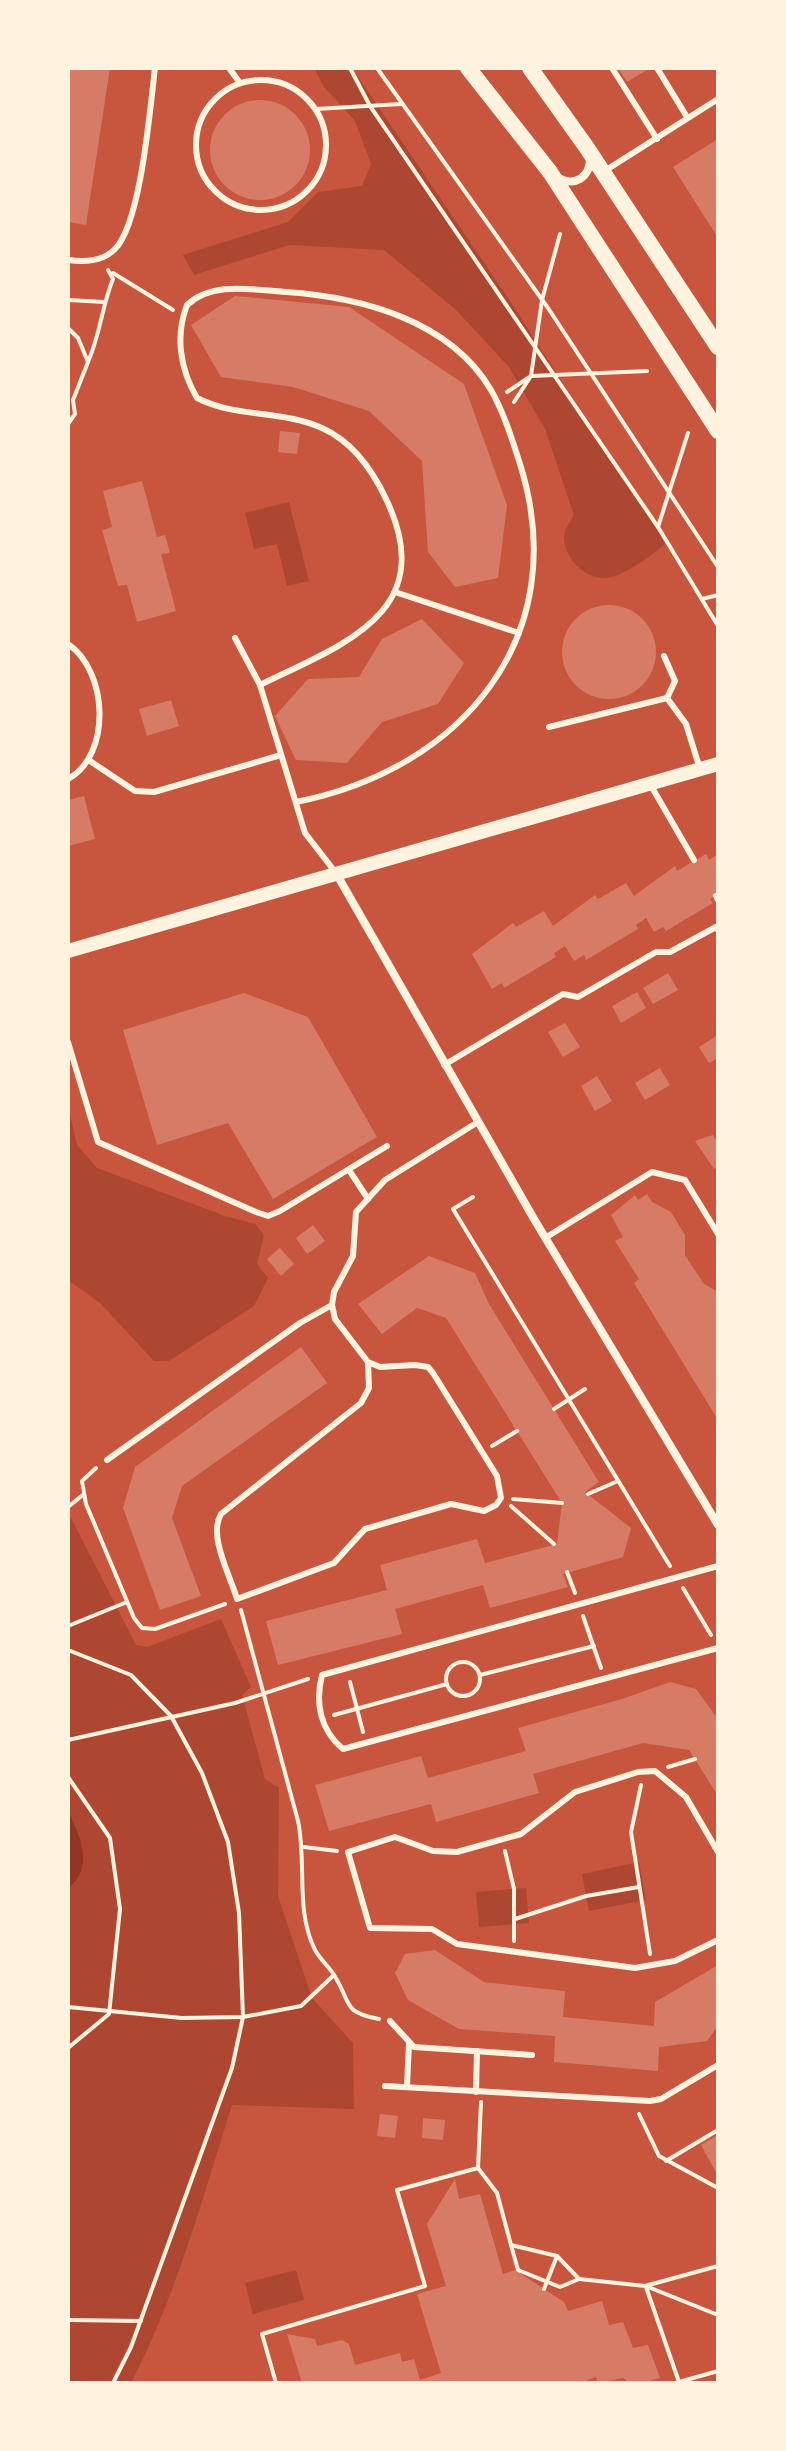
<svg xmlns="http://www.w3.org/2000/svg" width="786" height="2451" viewBox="0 0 786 2451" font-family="Roboto,sans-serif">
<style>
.green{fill:#ae4732}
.water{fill:#8f3625}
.building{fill:#d67c66}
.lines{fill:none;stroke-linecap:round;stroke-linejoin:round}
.path{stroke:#fff3e0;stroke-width:4}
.service{stroke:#fff3e0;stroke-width:6}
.minor{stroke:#fff3e0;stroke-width:8}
.tertiary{stroke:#fff3e0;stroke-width:14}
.secondary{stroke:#fff3e0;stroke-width:16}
</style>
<rect width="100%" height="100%" fill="#c8553d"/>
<g class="green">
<path d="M314,68H352L514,307L666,544C649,556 632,571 612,577C589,583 565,561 564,538C564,530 570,522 574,515L545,429L509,367L456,310L384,250L289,245L194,275L183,255L288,222L318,192L362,186L371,164L355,121L324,87Z"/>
<path d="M289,502L309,581L287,586L277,544L254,549L245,513Z"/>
<path d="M68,1106L77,1145L97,1168L225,1216L255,1224L264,1235L257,1264L268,1278L254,1306L169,1361H154L100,1303L68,1280Z"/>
<path d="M68,1512L136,1645L147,1647L221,1619L251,1687L242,1695L265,1779L279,1788L278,1896L312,1998L353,2043L354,2109L232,2105C203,2197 176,2296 131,2383H68Z"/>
<path d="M639,1862L646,1900L589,1911L582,1874Z"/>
<path d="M526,1888L529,1923L479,1927L476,1892Z"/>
<path d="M296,2270L304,2300L253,2314L245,2283Z"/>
</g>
<path class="water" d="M68,1811C80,1836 95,1868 68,1888Z"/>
<g class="building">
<path d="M68,68H110L86,225L68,222Z"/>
<path d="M618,68H650L627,82Z"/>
<circle cx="260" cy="150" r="50"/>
<path d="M718,139V238L673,167Z"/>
<path d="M235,296L349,307L464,384L507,505L498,578L455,587L428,552L422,461L369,411L293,387L221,377L191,325Z"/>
<path d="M280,431L300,433L297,454L278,452Z"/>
<path d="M142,481L157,537L165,535L170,553L161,554L176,611L137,622L127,585L118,586L102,530L112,527L103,491Z"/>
<circle cx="609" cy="652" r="47"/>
<path d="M422,619L464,663L438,704L382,722L347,763L296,760L275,716L308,679L359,677L382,639Z"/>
<path d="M171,700L179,726L147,736L139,709Z"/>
<path d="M84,796L95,839L68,846V800Z"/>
<path d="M706,854L709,860L718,854V894L710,899L713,903L666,931L663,927L654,932L646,918L636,925L638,929L586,960L584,955L574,961L565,946L554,953L556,957L504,988L502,983L492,989L472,954L513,923L516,927L544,911L553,926L595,895L598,899L626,883L634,896L675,866L677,871Z"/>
<path d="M668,973L678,990L653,1004L643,988Z"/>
<path d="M637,992L646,1008L621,1023L612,1006Z"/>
<path d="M244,993L308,1017L377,1137L273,1199L228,1123L157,1145L123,1030Z"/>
<path d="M565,1023L580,1047L563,1057L548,1032Z"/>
<path d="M718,1035V1058L709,1063L699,1047Z"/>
<path d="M660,1068L670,1085L645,1100L635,1083Z"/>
<path d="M597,1076L612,1101L595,1111L581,1086Z"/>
<path d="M713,1135L718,1143V1167L714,1169L695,1141Z"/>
<path d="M647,1194L652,1202L671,1212L685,1235V1255L704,1284L718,1292V1420L634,1283L639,1279L615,1241L623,1237L611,1215L635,1195L638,1200Z"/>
<path d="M313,1225L325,1241L307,1254L296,1238Z"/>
<path d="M280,1248L294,1264L281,1276L267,1259Z"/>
<path d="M429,1256L475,1273L489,1304L599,1482L585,1492L631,1528L623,1557L563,1574L568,1587L490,1608L483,1585L395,1609L402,1634L278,1665L266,1621L387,1590L380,1565L477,1539L485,1563L557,1544L562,1503L446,1318L417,1308L382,1334L358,1304Z"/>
<path d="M301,1347L327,1383L182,1486L172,1518L201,1596L160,1610L123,1508L135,1467Z"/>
<path d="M670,1682L696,1689L718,1719V1796L689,1750L643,1743L533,1774L539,1793L436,1822L431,1804L329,1831L315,1785L421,1756L428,1778L526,1751L518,1728L622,1699Z"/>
<path d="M435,1950L484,1982L565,1991L563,2017L654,2026L655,2002L718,1965V2026L707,2041L659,2047L658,2071L554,2062L555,2036L459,2029L408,2000L395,1973L405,1954Z"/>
<path d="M380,2114L398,2116L395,2138L377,2136Z"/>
<path d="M423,2118L445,2120L443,2140L422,2138Z"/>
<path d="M718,2135V2176L701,2145Z"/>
<path d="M455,2179L459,2199L480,2194L503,2274L515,2270L564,2302L568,2311L602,2301L609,2325L623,2322L633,2348L648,2345L660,2378L642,2383H630L623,2378L598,2383L596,2377L580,2383H302L287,2334L315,2339L317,2346L342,2340L349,2344L355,2365L400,2353L402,2362L414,2359L420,2380L441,2373L417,2294L446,2286L427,2224Z"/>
</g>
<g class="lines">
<g class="path">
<path d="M350,68L370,106L658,527"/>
<path d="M377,68L548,308L718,567"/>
<path d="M316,109L401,104"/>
<path d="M560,234L542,300L531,376L647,371"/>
<path d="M113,273L173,310"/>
<path d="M68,300L104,302"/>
<path d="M68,328L78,338L88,362L73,400L75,414L68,424"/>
<path d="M88,362C100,335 102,306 113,279L108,270"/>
<path d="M507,392L531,376L514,402"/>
<path d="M688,433L658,527L718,626"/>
<path d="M702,599L718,595"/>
<path d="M473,1197L453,1209L670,1566"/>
<path d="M554,1409L585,1389"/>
<path d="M492,1446L517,1431"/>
<path d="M96,1468L82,1481L86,1504L134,1618L142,1628L155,1629L225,1604"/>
<path d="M588,1494L618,1481"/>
<path d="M513,1499L562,1503"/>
<path d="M511,1506L554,1544"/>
<path d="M68,1507L84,1494"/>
<path d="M567,1572L575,1593"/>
<path d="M683,1588L711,1635"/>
<path d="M241,1610L298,1821C307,1863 295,1910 315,1950C320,1959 329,1967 334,1975C352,2003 341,2012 379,2019"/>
<path d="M583,1616L601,1668"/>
<path d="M68,1626L127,1602"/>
<path d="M68,1650L131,1675L171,1716L202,1773L228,1842L239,1913L243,2017L232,2068L131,2347L113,2383"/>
<circle cx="463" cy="1679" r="17"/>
<path d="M480,1675L594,1646"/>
<path d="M350,1682L363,1732"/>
<path d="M334,1715L447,1684"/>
<path d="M68,1740L235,1703L308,1679"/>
<path d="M668,1767L695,1759"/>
<path d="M68,1777L110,1838L120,1909L109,2014L68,2048"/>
<path d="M641,1785L631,1832L650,1954"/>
<path d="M304,1847L337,1851"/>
<path d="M505,1851L514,1889V1941"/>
<path d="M515,1919L586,1896L639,1887"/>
<path d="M68,2007L182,2018L243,2017L301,2006L334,1975"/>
<path d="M639,2114L659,2156L718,2188"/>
<path d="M666,2161L718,2130"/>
<path d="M478,2168L481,2102"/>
<path d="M511,2245L518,2270L560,2287L579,2279"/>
<path d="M646,2287L679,2382L718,2371"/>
<path d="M648,2287L718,2315"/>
<path d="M544,2289L557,2256"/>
<path d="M68,2320L141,2321"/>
<path d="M276,2383L262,2334L425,2286L397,2190L478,2168L497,2193L511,2245L557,2256L579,2279L645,2286L718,2266"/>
</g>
<g class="service">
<path d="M229,68L240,83"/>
<path d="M612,68L657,139"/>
<path d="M657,68L687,117"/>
<circle cx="261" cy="145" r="65"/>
<path d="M603,172L718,99"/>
<path d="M68,260C84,262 102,262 115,249C141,223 150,108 155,68"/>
<path d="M395,592L519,633"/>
<path d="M235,638L260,685L305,833L336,873"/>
<path d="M68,644C108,671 112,755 68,779"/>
<path d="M664,656L675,681L667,698"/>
<path d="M260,685C341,645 441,613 386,499C372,469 353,442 322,428C282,410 236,418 197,398C180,369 175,336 187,305C212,281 253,290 286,292C360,297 450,320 491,390C504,413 512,439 520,464C574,636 463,769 296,802"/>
<path d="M549,727L667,698L686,724L700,769"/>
<path d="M90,761L135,791L154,792L281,755"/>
<path d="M650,784L694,860"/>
<path d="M716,896L718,900"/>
<path d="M68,1042L98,1142L256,1212L268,1216L280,1211L387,1146"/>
<path d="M444,1065L563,994L578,997L656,952H670L716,927L718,930"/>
<path d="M349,1170L368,1199"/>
<path d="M545,1238L652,1172L685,1180L718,1234"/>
<path d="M368,1362L369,1388L361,1403L221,1514C208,1536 230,1575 237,1599L334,1563L365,1529L451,1504L484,1511L496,1505L501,1498L497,1476L433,1373L428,1367L415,1365L380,1367L368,1362L335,1319L332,1305L334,1292L353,1256L356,1212L385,1180L478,1122"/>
<path d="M107,1460L300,1323L332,1305"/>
<path d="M718,1566L322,1675C315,1703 320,1730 343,1749L718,1648"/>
<path d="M718,1852L686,1797L655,1771L638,1772L575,1792L521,1834L457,1852L433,1851L395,1837L348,1852L370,1928L432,1929L457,1944L635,1968L675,1961L718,1940"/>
<path d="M390,2021L414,2047L532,2055"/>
<path d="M385,2086L650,2101L661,2099L718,2065"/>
<path d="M407,2087L409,2043"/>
<path d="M476,2092L477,2051"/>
</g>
<g class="minor">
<path d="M557,177C575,188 590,177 590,158"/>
<path d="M336,873L534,1219L718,1525"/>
</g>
<path class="tertiary" d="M68,951L718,764"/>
<g class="secondary">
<path d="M468,68L550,172L718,431"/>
<path d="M530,68L587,148L718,347"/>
</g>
</g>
<rect width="786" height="2451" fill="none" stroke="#fff3e0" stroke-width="140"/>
</svg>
